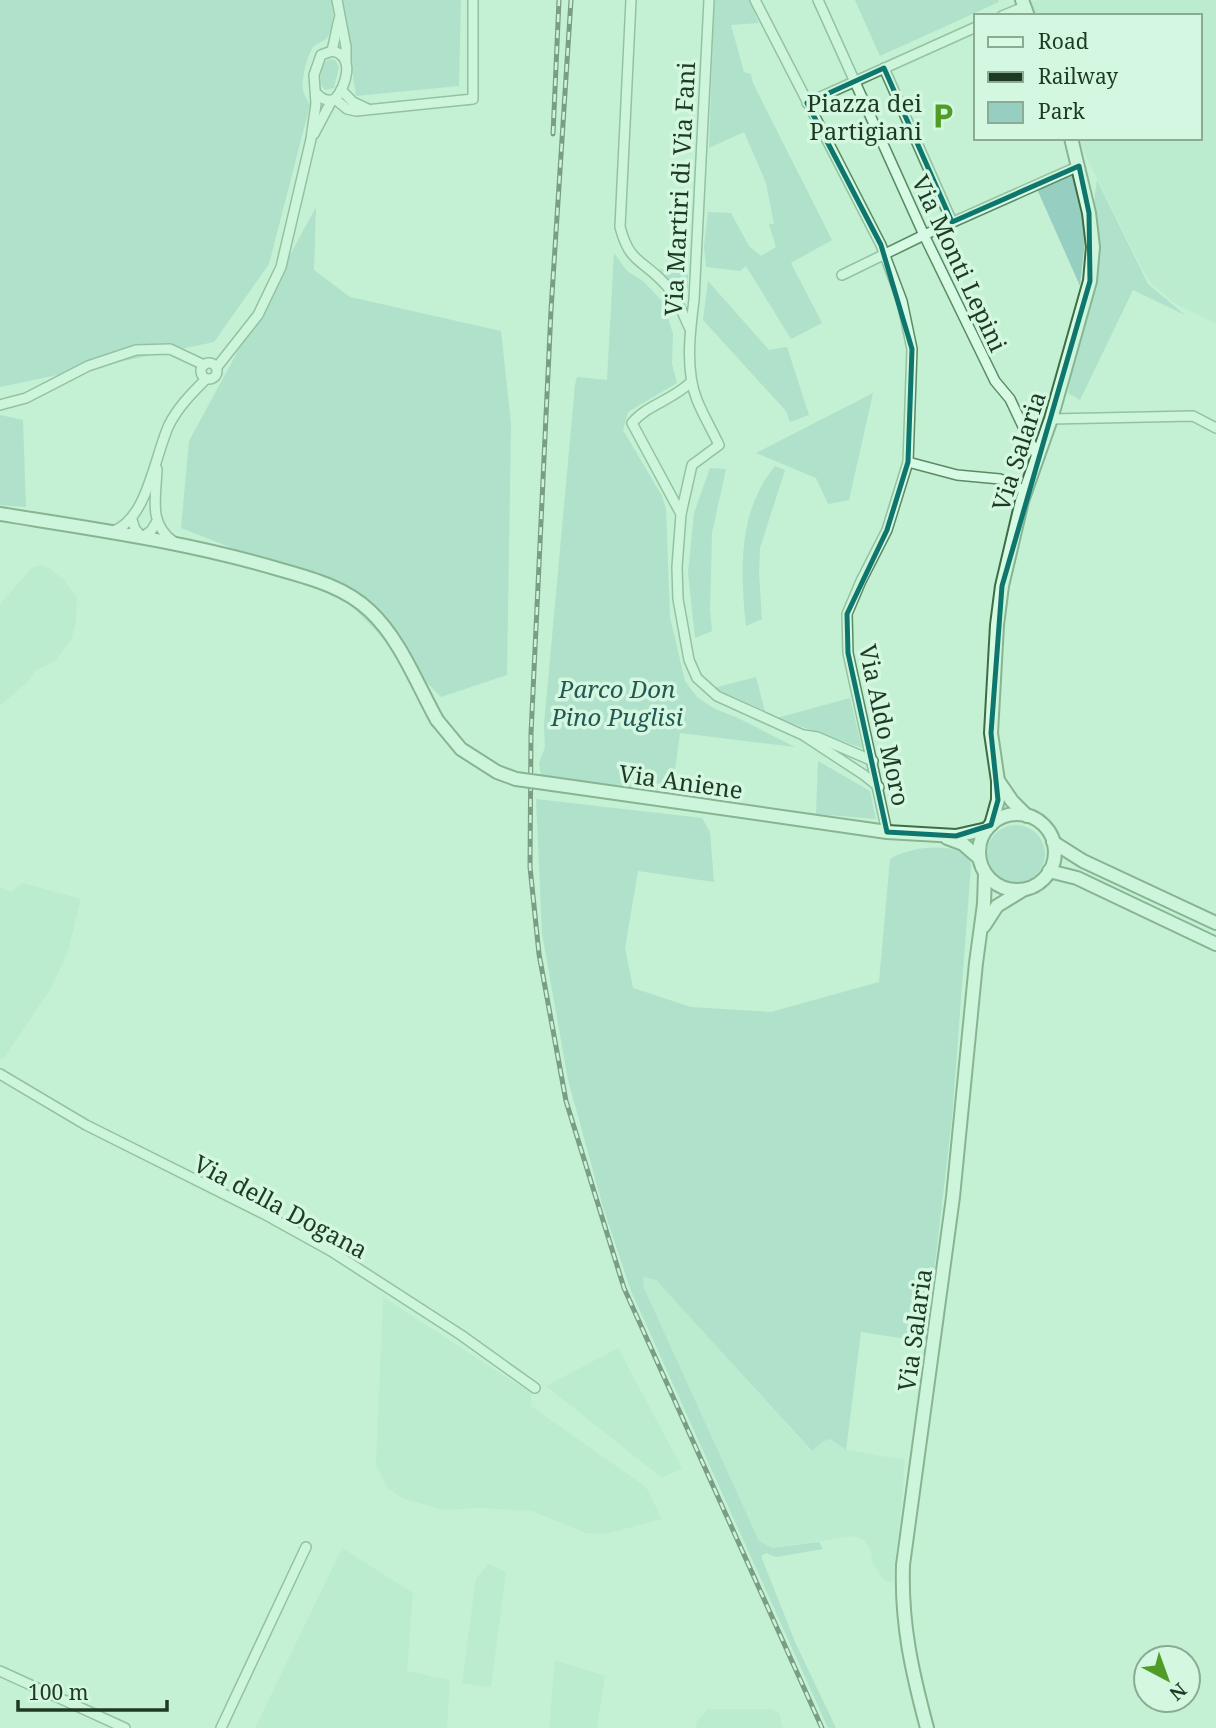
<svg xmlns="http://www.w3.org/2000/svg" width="1216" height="1728" viewBox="0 0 1216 1728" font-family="'Noto Serif',serif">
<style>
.farmland{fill:#b1e6cb}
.green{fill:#97cec2}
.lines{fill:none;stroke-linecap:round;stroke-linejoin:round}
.street-casing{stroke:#598b63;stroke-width:12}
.secondary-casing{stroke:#3d6d44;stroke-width:16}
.street{stroke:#d7fae4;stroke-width:9}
.secondary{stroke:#d7fae4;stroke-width:12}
.rail-casing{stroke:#1e3a22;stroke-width:5}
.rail{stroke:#d4f7e1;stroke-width:2.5;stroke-dasharray:8;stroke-linecap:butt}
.secondary-bridge-casing{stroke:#3d6d44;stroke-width:16;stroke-linecap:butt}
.secondary-bridge{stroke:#d7fae4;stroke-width:12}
.marked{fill:none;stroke:#0f766e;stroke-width:5;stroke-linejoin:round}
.labels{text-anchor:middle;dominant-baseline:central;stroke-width:7;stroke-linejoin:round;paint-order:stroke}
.poi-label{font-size:24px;fill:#1e3a22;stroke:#d4f7e1;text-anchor:end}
.street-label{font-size:24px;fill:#1e3a22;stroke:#d4f7e1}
.park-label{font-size:24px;font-style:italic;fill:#245853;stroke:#d4f7e1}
</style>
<rect width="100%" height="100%" fill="#c4f0d4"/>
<g class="farmland">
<path d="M1040,0H1216V324L1176,304L1152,284L1140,265L1077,138H1200V16H1036L1031,1Z"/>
<path d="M41,565L49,568L64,580L77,598L76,623L71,640L56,660L35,671L28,681L0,706V604L32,568Z"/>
<path d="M22,883L81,899L68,951L51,988L4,1058L0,1060V887L11,892Z"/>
<path d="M643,1277L656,1280L811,1451L822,1442L830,1439L846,1450L905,1460L899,1534L892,1583L883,1579L872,1562L871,1551L864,1540L855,1536L772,1548L759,1541L644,1288Z"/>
<path d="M383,1297L531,1393V1406L646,1487L662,1519L605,1534L586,1533L532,1511L478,1508L444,1510L404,1499L388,1488L376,1465Z"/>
<path d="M618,1348L682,1468L662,1478L546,1386Z"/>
<path d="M342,1548L413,1593L407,1671L450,1680L447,1728H255Z"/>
<path d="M489,1564L506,1572L491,1687L462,1683L476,1578Z"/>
<path d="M555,1660L605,1676L597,1728H549Z"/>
<path d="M708,1709H769L779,1712L783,1728H695L697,1721Z"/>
</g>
<g class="green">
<path d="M0,0H332C333,11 334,29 327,38C323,42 317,43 313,47C307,56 301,79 303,90C304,95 308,101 310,105L269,264L214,342L0,387Z"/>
<path d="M342,0H461L459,86L356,96Z"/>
<path d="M714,0H749L759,23L731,25L744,72L751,74L753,83L832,240L791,263L822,323L791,339L746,266L740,271L706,267L704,246L708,212L731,213L749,246L761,256L776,247L769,224H774L766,183L744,132L709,148Z"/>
<path d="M855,0H998L999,2L880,56Z"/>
<path d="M330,59L335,60L339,67L334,88L325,90C317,82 321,72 325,62Z"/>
<path d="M1077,171L1086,231L1080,286L1037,189Z"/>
<path d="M1097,180L1148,284L1185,315L1133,290L1080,400L1068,393Z"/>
<path d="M316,207L314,270L350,297L501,331L511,423L507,675L441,697L334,588L181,528L189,441Z"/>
<path d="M614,253L627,271L643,281L663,302L673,334L672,364L677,383L628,412L623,430L662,496L666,509L670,617L685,681L697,697L715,709L736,717L795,747L680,733L672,792L541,776L539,763L545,747L544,725L575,385L577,377L607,380Z"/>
<path d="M658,269L685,272L688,274V288L683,291L678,290Z"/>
<path d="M708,281L769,350L787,347L809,415L790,422L786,411L703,320Z"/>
<path d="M873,393L849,500L828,504L816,478L756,453Z"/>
<path d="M0,415L23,420L26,507L0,505Z"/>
<path d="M775,466L785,470L760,548L759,573L762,619L746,626C740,572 738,510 775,466Z"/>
<path d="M710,468L726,469L712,533L710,610L712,631L695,638L688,573L694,513Z"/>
<path d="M756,677L765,711L714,688Z"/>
<path d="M850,698L862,748L777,718Z"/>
<path d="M818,761L870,791L876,819L816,814Z"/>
<path d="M536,799L702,818L710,832L714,882L638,871L625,948L633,988L691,1007L771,1012L879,982L890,859C910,847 948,842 969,856L971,865L952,1118L926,1342L861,1332L846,1450L830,1439L822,1442L812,1451L656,1280L643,1277L644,1288L759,1541L772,1548L819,1542L823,1549L776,1557L766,1553L761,1556L796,1644L836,1728H828L631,1291L603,1207L568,1080L542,933Z"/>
<circle cx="1016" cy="854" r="29"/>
</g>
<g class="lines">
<defs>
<g id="street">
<path d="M337,0L346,47V61"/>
<path d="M631,0L620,227C630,264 641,258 664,283C676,295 682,312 689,327"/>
<path d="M755,0L881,245L902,301L912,349L908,462L887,530L861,581L847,614L848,653L887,832"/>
<path d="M818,0L924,235L995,381L1010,399L1037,456"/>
<path d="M1002,16L1024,7"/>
<path d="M332,51C356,55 346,87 335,99"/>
<path d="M332,51L339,19"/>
<path d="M884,68L952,222"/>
<path d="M341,90L353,102L368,109"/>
<path d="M317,94C322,99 327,102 335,99L347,109L356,111L473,99V0"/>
<path d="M807,103L976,27"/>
<path d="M314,134L332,100"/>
<path d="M842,275L924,235L1079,166"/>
<circle cx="209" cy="371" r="8"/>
<path d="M217,367L258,315L281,267L311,139L316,104L314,75L321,55L332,51"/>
<path d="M692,381C675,399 648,404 632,423L681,514L692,465L719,445C712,430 703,415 697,400C685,370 690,331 694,300L709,0"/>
<path d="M0,405L26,398L88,366L136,350L170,349L204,365"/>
<path d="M1051,419L1193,416L1216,428"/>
<path d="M908,462L957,475L1000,479L1026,491"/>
<path d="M157,469C156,498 148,524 174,542"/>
<path d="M681,514L677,567L678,599L689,660L697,678L717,696L803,735L864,775L879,787"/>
<path d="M132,520L135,529L142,537L151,531L156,523"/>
<path d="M113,531C147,520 155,455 169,425C178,407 192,393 206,379"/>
<path d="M804,735L817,737L873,761"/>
<path d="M0,1074L86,1125L266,1215L331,1251L461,1335L535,1388"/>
<path d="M0,1671L125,1728"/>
<path d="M221,1728L306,1547"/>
</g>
<g id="secondary">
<path d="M1022,0L1028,16"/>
<path d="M0,514C93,529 187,542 278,569C310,578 345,587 370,611C400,639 417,684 437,720"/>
<path d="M999,782L1012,801L1027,816"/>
<path d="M679,802L887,832L956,836L987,829"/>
<circle cx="1017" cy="852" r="38"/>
<path d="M991,825L998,800V781L991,733L997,625L1002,586L1022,501L1051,419L1090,281L1093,247L1089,213L1071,138"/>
<path d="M947,838L963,844L979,858"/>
<path d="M1053,842L1083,861L1216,923"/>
<path d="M1049,871L1077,878L1216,944"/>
<path d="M984,926L997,906L1023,890"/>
<path d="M927,1728C912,1672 901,1624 903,1565L953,1197L976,963L984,904L985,874"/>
</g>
</defs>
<use href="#street" class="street-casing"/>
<use href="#secondary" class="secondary-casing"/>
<use href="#street" class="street"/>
<use href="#secondary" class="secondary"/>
<defs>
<g id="rail">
<path d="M571,0L551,310L531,734L530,867L539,954L566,1101L624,1288L822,1728"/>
<path d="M553,134L559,0"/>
</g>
</defs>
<use href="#rail" class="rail-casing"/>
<use href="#rail" class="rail"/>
<defs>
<path id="secondary-bridge" d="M437,720L461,749L497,772L516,779L545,783L679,802"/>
</defs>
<use href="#secondary-bridge" class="secondary-bridge-casing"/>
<use href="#secondary-bridge" class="secondary-bridge"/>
</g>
<path d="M0 0H1216V1728H0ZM884,68L952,222L1079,166L1089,213L1090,281L1002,586L991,733L998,800L991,825L956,836L887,832L848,653L847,614L887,530L908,462L912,349L881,245L807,103Z" fill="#c4f0d4" fill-opacity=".55" fill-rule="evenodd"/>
<path class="marked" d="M884,68L952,222L1079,166L1089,213L1090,281L1002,586L991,733L998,800L991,825L956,836L887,832L848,653L847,614L887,530L908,462L912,349L881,245L807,103Z"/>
<defs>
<symbol id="parking-bare" viewBox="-9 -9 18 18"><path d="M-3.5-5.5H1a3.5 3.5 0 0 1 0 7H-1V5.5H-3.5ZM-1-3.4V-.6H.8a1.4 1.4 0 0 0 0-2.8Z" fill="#509c27" stroke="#d4f7e1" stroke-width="2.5" paint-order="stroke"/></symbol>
</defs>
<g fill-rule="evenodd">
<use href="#parking-bare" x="924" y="97" width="38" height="38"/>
</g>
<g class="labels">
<g class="poi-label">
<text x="922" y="102">Piazza dei<tspan x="922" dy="28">Partigiani</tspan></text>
</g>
<g class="street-label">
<text transform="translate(679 189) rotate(-87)">Via Martiri di Via Fani</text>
<text transform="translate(960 263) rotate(65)">Via Monti Lepini</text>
<text transform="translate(1018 451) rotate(-72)">Via Salaria</text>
<text transform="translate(885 725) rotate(78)">Via Aldo Moro</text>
<text transform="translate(681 781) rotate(8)">Via Aniene</text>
<text transform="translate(281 1206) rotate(28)">Via della Dogana</text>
<text transform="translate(914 1330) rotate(-82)">Via Salaria</text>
</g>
<g class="park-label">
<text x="617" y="688">Parco Don<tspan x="617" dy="28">Pino Puglisi</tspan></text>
</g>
</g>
<rect x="974" y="14" width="228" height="126" fill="#d4f7e1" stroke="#8bab95" stroke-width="2"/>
<rect x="988" y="37" width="35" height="10" fill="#d7fae4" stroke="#8bab95" stroke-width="2"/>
<text x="1038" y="49" font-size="21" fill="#1e3a22">Road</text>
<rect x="988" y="72" width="35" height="10" fill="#1e3a22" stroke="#8bab95" stroke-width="2"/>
<text x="1038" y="84" font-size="21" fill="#1e3a22">Railway</text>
<rect x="988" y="102" width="35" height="21" fill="#97cec2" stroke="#8bab95" stroke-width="2"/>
<text x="1038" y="119" font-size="21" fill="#1e3a22">Park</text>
<g transform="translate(1167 1679) rotate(139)"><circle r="33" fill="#d4f7e1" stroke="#8bab95" stroke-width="2"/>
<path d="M0-5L12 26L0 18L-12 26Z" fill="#509c27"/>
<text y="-10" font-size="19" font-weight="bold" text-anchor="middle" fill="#1e3a22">N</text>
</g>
<path d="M18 1700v10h149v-10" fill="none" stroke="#1e3a22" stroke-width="3.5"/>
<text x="28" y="1700" font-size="21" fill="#1e3a22" stroke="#d4f7e1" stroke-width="5" paint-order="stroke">100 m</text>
</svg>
